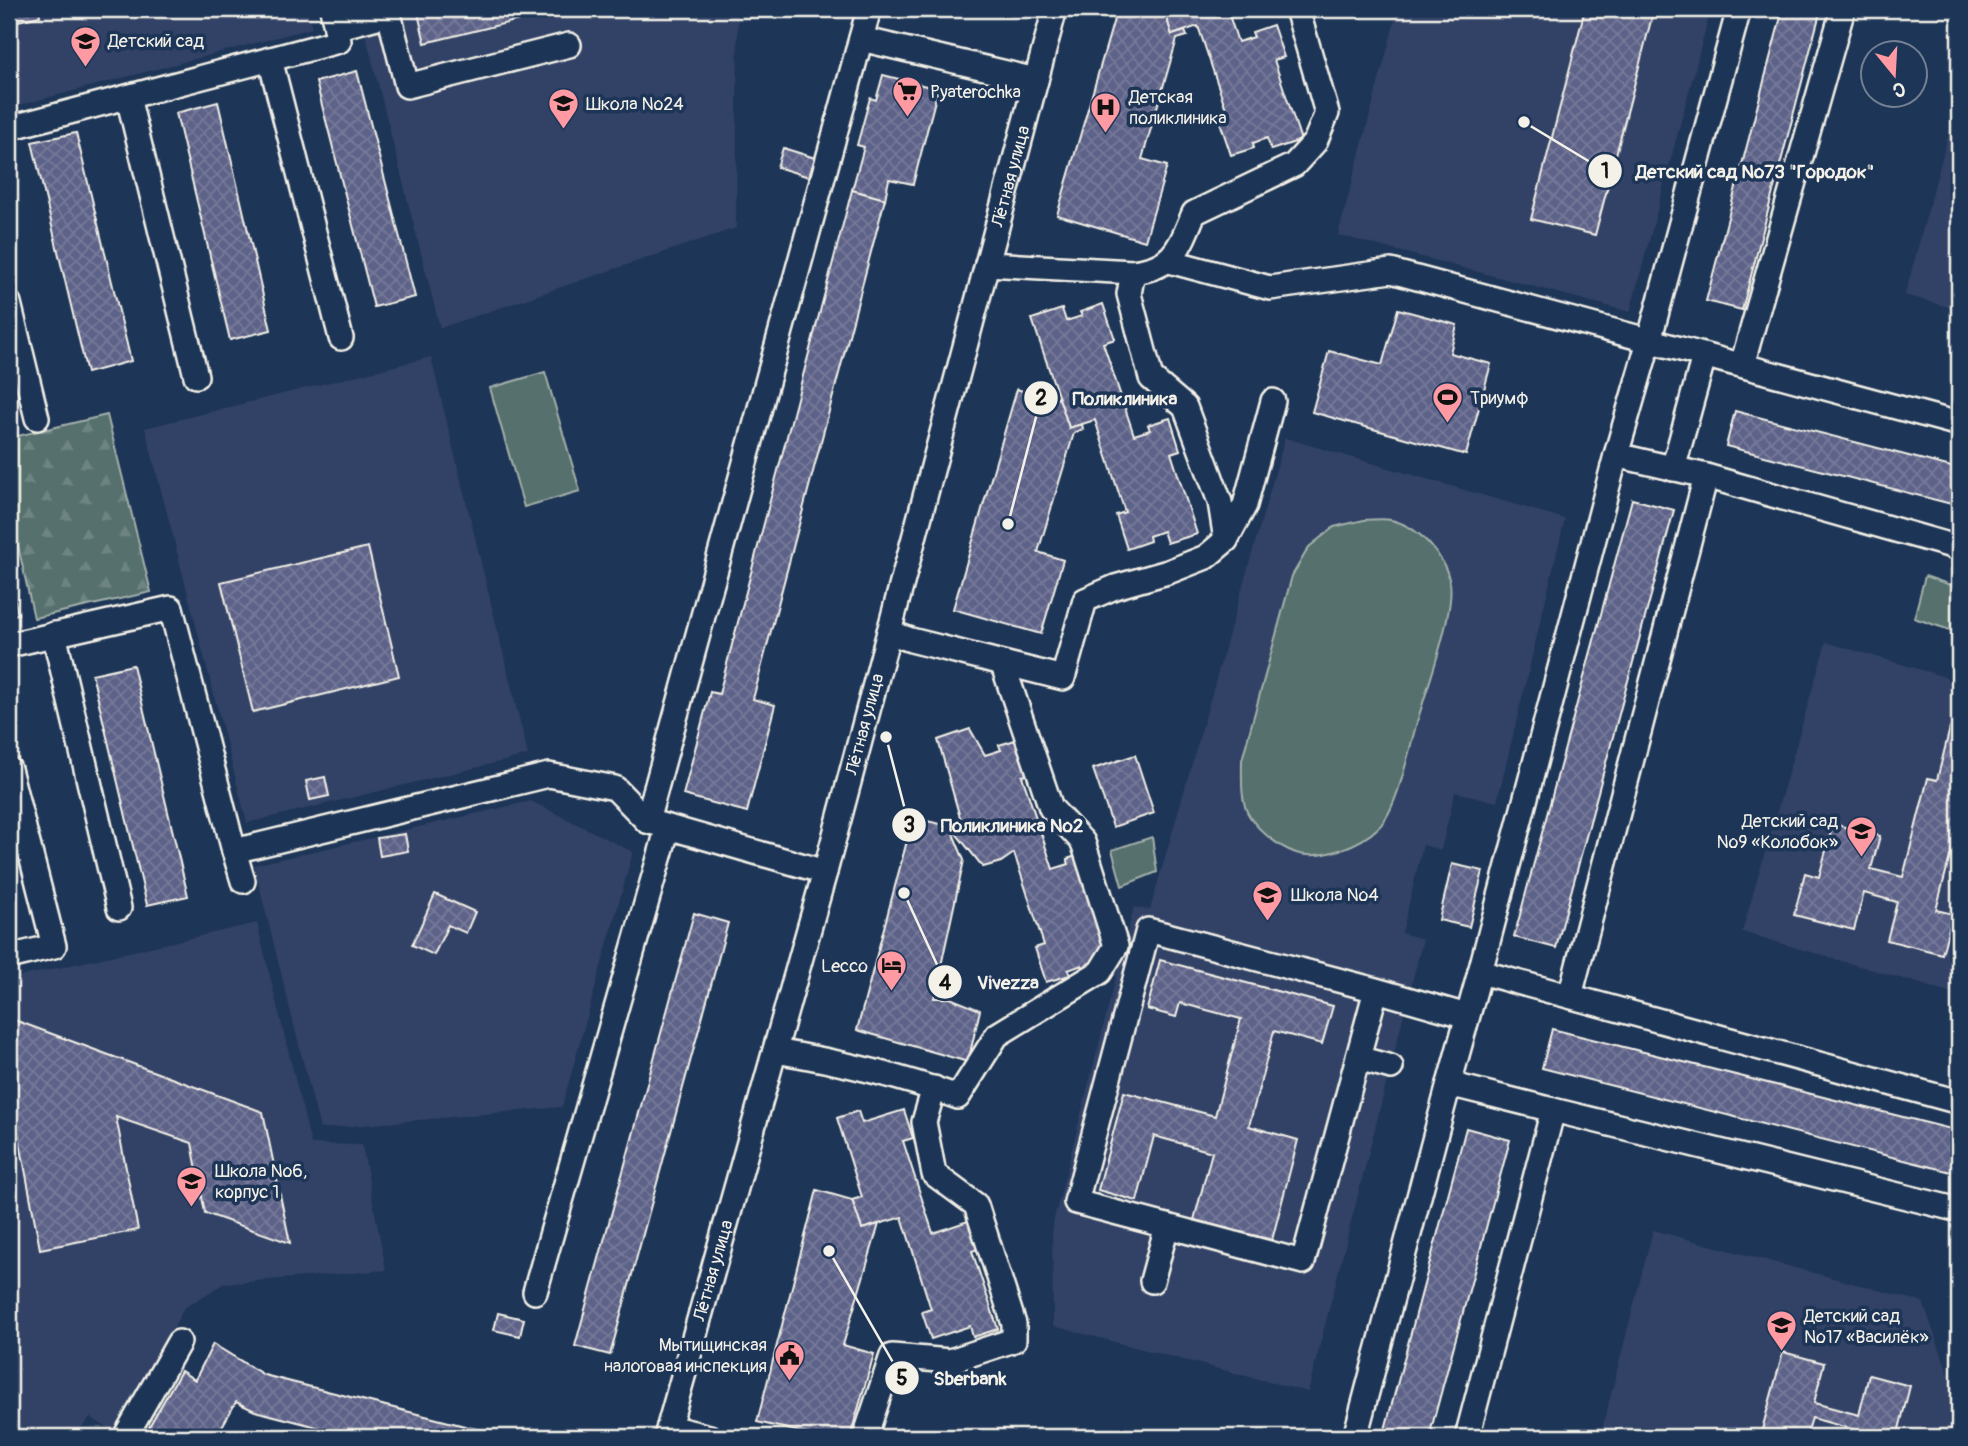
<svg xmlns="http://www.w3.org/2000/svg" width="1968" height="1446" viewBox="0 0 1968 1446" font-family="Pangolin,sans-serif">
<style>
.built{fill:#304266}
.forest{fill:url(#forest-firs);stroke:#a4b0aa;stroke-width:2}
.green{fill:#546f6d;stroke:#a4b0aa;stroke-width:2}
.building{fill:url(#building-cross-hatch);stroke:#f4f1e8;stroke-width:2}
.lines{fill:none;stroke-linecap:round;stroke-linejoin:round}
.minor-casing{stroke:#f4f1e8;stroke-width:28}
.minor{stroke:#1d3557;stroke-width:23}
.labels{text-anchor:middle;dominant-baseline:central;stroke-width:7;stroke-linejoin:round;paint-order:stroke}
.poi-label{font-size:18px;fill:#f4f1e8;stroke:#1d3557;text-anchor:start}
.street-label{font-size:18px;fill:#f4f1e8;stroke:#1d3557}
.leader{fill:none;stroke:#f4f1e8;stroke-width:2.5}
.callout-dot{fill:#f4f1e8;stroke:#1d3557;stroke-width:2.5}
.mark-label{font-size:21px;text-anchor:middle;font-weight:bold;fill:#111}
.callout-label{font-size:19px;text-anchor:middle;font-weight:bold;fill:#f4f1e8;stroke:#1d3557;stroke-width:7;stroke-linejoin:round;paint-order:stroke}
</style>
<defs>
<pattern id="forest-firs" width="22" height="20" patternUnits="userSpaceOnUse" patternTransform="scale(1.75)"><rect width="22" height="20" fill="#546f6d"/><path d="M5 1l3.5 6h-7zM16 11l3.5 6h-7z" fill="#6d8482"/></pattern>
<pattern id="building-cross-hatch" width="8" height="8" patternUnits="userSpaceOnUse" patternTransform="scale(1.75)"><rect width="8" height="8" fill="#5d6288"/><path d="M0 0l8 8M0 8l8-8" fill="none" stroke="#757999"/></pattern>
</defs>
<rect width="100%" height="100%" fill="#1d3557"/>
<filter id="ink" filterUnits="userSpaceOnUse"><feTurbulence type="fractalNoise" baseFrequency=".0143" numOctaves="2"/><feDisplacementMap in="SourceGraphic" scale="14" xChannelSelector="R" yChannelSelector="G"/><feConvolveMatrix kernelMatrix="1 2 1 2 8 2 1 2 1" color-interpolation-filters="sRGB"/></filter>
<g filter="url(#ink)">
<g class="built">
<path d="M9,9H307L312,28L9,108Z"/>
<path d="M359,9H738L736,228L440,328Z"/>
<path d="M1398,9H1711L1630,312L1338,235Z"/>
<path d="M1959,95V310L1905,295Z"/>
<path d="M431,357L528,755L247,823L145,428Z"/>
<path d="M1285,438L1565,519L1497,802L1455,792L1441,850L1423,845L1402,933L1423,939L1308,1392L1053,1326L1052,1227L1134,907L1150,910Z"/>
<path d="M1826,642L1959,681V995L1742,932Z"/>
<path d="M531,801L633,852L562,1107L320,1129L254,865Z"/>
<path d="M257,923L311,1144L362,1145L386,1270L223,1284L184,1308L117,1434L90,1417L74,1437H9V979Z"/>
<path d="M1653,1230L1923,1302L1959,1403V1437H1600Z"/>
</g>
<path class="forest" d="M107,415L151,592L34,618L9,505V438Z"/>
<g class="green">
<path d="M545,372L580,491L524,507L490,388Z"/>
<path d="M1364,520C1372,520 1383,518 1391,520C1418,526 1445,555 1450,583C1455,612 1426,691 1417,722C1409,749 1398,808 1379,827C1361,845 1321,861 1296,853C1279,847 1260,832 1250,817C1240,803 1242,777 1242,760L1292,576L1309,547L1334,527Z"/>
<path d="M1925,576L1959,588V633L1914,618Z"/>
<path d="M1152,837L1157,872L1122,886L1112,850Z"/>
</g>
<g class="building">
<path d="M15,9H39L40,16L18,21Z"/>
<path d="M417,9H564L425,43Z"/>
<path d="M1117,9H1164L1172,35L1185,31L1187,36L1177,39L1142,159L1167,166L1145,241L1057,215Z"/>
<path d="M1164,9H1227L1238,42L1254,37L1252,32L1273,25L1284,57L1274,60L1301,140L1271,150L1267,138L1253,143L1254,148L1231,155L1220,122L1229,118L1198,26L1172,35Z"/>
<path d="M1585,9H1654L1595,235L1531,219Z"/>
<path d="M1783,9H1821L1742,310L1706,301Z"/>
<path d="M357,71L415,297L374,307L316,82Z"/>
<path d="M883,75L938,89L913,184L889,179L885,199L852,190L864,147L857,145L870,98L876,100Z"/>
<path d="M218,102L271,330L230,340L176,113Z"/>
<path d="M76,133L131,361L87,373L32,142Z"/>
<path d="M783,148L815,158L809,177L777,167Z"/>
<path d="M852,190L885,199L753,699L775,705L747,812L683,795L710,692L719,694Z"/>
<path d="M1103,304L1115,339L1103,343L1134,435L1150,430L1148,425L1170,418L1180,450L1171,453L1197,534L1167,543L1163,531L1149,536L1150,541L1127,549L1116,515L1125,512L1095,420L1069,428L1032,319L1062,309L1066,321L1082,316L1080,312Z"/>
<path d="M1398,309L1457,325L1450,353L1491,364L1466,455L1312,412L1329,351L1382,365Z"/>
<path d="M1017,389L1049,401L1059,398L1069,428L1082,424L1083,429L1074,433L1038,552L1063,560L1041,634L953,609Z"/>
<path d="M1735,411L1959,469V506L1726,446Z"/>
<path d="M1632,499L1674,510L1556,948L1514,937Z"/>
<path d="M368,547L399,676L253,712L221,582Z"/>
<path d="M9,574L18,614L9,616Z"/>
<path d="M133,665L188,896L147,905L92,674Z"/>
<path d="M1950,728L1959,731V822L1936,910L1953,914L1942,954L1887,940L1897,902L1864,893L1854,930L1794,915L1805,873L1819,877L1833,824L1880,836L1871,869L1903,877L1928,778L1937,780Z"/>
<path d="M970,729L985,755L1001,750L999,745L1022,738L1034,773L1022,776L1053,869L1069,864L1067,859L1089,852L1116,967L1087,977L1082,965L1068,970L1070,975L1046,982L1035,948L1044,945L1014,853L1001,862L983,867L950,826L961,821L938,740Z"/>
<path d="M1135,755L1154,813L1113,827L1093,769Z"/>
<path d="M325,777L329,796L310,800L306,781Z"/>
<path d="M913,818L950,826L964,860L934,998H950L980,1010L968,1062L857,1030Z"/>
<path d="M405,834L408,851L380,856L377,838Z"/>
<path d="M1452,864L1483,871L1469,927L1439,920Z"/>
<path d="M435,894L475,912L466,933L448,925L434,955L412,945Z"/>
<path d="M694,913L728,923L610,1355L575,1346Z"/>
<path d="M1160,960L1333,1006L1322,1044L1274,1031L1249,1126L1298,1140L1272,1240L1194,1220L1212,1152L1154,1136L1137,1201L1098,1190L1124,1092L1215,1116L1241,1019L1180,1003L1176,1017L1147,1009Z"/>
<path d="M9,1018L263,1112L290,1243L205,1213L192,1143L116,1117L138,1230L40,1249L13,1105L9,1106Z"/>
<path d="M1552,1029L1959,1131V1174L1542,1068Z"/>
<path d="M904,1110L913,1138L903,1141L933,1233L971,1220L980,1248L972,1251L998,1329L973,1337L970,1326L931,1339L922,1312L931,1309L902,1217L862,1229L852,1200L862,1197L837,1118L858,1111L862,1123Z"/>
<path d="M1466,1128L1510,1140L1429,1437H1383Z"/>
<path d="M817,1190L852,1200L862,1229L879,1224L843,1345L874,1354L850,1437H822L757,1422Z"/>
<path d="M498,1313L524,1319L520,1336L494,1330Z"/>
<path d="M213,1344L264,1375L508,1437H356L255,1411L236,1402L216,1437H143L181,1371L195,1380Z"/>
<path d="M1783,1352L1824,1363L1814,1403L1859,1415L1869,1375L1910,1386L1897,1437H1853L1855,1430L1812,1418L1806,1437H1760Z"/>
</g>
<g class="lines">
<defs>
<g id="minor">
<path d="M1739,9L1649,341L1616,455L1480,972L1959,1102"/>
<path d="M389,14L407,86L569,45"/>
<path d="M336,28L389,14L388,9"/>
<path d="M861,39L1036,80"/>
<path d="M270,59L341,338"/>
<path d="M128,97L196,376"/>
<path d="M9,128L339,41L332,9"/>
<path d="M1169,261L1270,288L1391,271L1959,424"/>
<path d="M987,264L1133,272C1175,267 1179,248 1194,213L1294,165L1315,142L1327,113L1297,9"/>
<path d="M9,303L37,418"/>
<path d="M1742,365L1843,9"/>
<path d="M1616,455L1706,476L1959,548"/>
<path d="M1673,469L1704,356"/>
<path d="M1226,540L1245,505L1273,401"/>
<path d="M889,632L911,640L1063,678L1085,600L1115,587L1168,572L1206,557L1226,540L1220,502L1185,407L1151,378L1129,294L1133,272"/>
<path d="M54,634L119,908"/>
<path d="M9,645L171,608L234,851"/>
<path d="M9,769L54,946L9,957"/>
<path d="M647,821L869,9"/>
<path d="M243,881L234,851L549,775L615,788L647,821L825,872"/>
<path d="M1376,990L1303,1262L1076,1202L1148,930L1376,990L1467,1016"/>
<path d="M1570,996L1706,476"/>
<path d="M775,1051C836,1061 900,1076 958,1097L997,1035L1100,972L1116,946L1083,842L1051,808L1003,665"/>
<path d="M1358,1058L1391,1067"/>
<path d="M1449,1084L1480,972"/>
<path d="M1152,1281L1167,1226"/>
<path d="M535,1292L668,827"/>
<path d="M669,1427L710,1437"/>
<path d="M125,1437L179,1342"/>
<path id="s1" d="M666,1437L825,872L1055,9"/>
<path d="M865,1437L892,1356L950,1361L1014,1340V1324L976,1205L934,1174L924,1122L934,1088"/>
<path d="M1355,1437L1449,1084L1553,1110"/>
<path d="M1467,1437L1553,1110L1959,1210"/>
</g>
</defs>
<use href="#minor" class="minor-casing"/>
<use href="#minor" class="minor"/>
</g>
</g>
<defs>
<symbol id="school-pin" viewBox="-11 -11 22 30"><path d="M0 17L-7.5 6A9.5 9.5 0 1 1 7.5 6Z" fill="#ff9aa2" stroke="#1d3557"/><path d="M0-5L7-2L0 1L-7-2ZM-4 1L0 2.5L4 1V4Q0 6-4 4Z" fill="#111"/></symbol>
<symbol id="supermarket-pin" viewBox="-11 -11 22 30"><path d="M0 17L-7.5 6A9.5 9.5 0 1 1 7.5 6Z" fill="#ff9aa2" stroke="#1d3557"/><path d="M-6-5.5h2.5l.6 2H6L4.5 2H-2.5L-4.4-4H-6ZM-1.5 3.2a1.3 1.3 0 1 0 .1 0ZM3 3.2a1.3 1.3 0 1 0 .1 0Z" fill="#111"/></symbol>
<symbol id="hospital-pin" viewBox="-11 -11 22 30"><path d="M0 17L-7.5 6A9.5 9.5 0 1 1 7.5 6Z" fill="#ff9aa2" stroke="#1d3557"/><path d="M-5-5h3v3.5h4V-5h3V5h-3V1.5h-4V5h-3Z" fill="#111"/></symbol>
<symbol id="stadium-pin" viewBox="-11 -11 22 30"><path d="M0 17L-7.5 6A9.5 9.5 0 1 1 7.5 6Z" fill="#ff9aa2" stroke="#1d3557"/><path d="M0-5a6.5 5 0 1 0 0 10a6.5 5 0 1 0 0-10ZM-3.5-1.8h7v3.6h-7Z" fill="#111"/></symbol>
<symbol id="hotel-pin" viewBox="-11 -11 22 30"><path d="M0 17L-7.5 6A9.5 9.5 0 1 1 7.5 6Z" fill="#ff9aa2" stroke="#1d3557"/><path d="M-6-4.5h1.5V1H6V5H4.5V3h-9V5H-6ZM-4 0a1.8 1.8 0 1 1 3.6 0ZM.5 0V-2.5h3Q6-2.5 6 0Z" fill="#111"/></symbol>
<symbol id="civic-pin" viewBox="-11 -11 22 30"><path d="M0 17L-7.5 6A9.5 9.5 0 1 1 7.5 6Z" fill="#ff9aa2" stroke="#1d3557"/><path d="M-.6-6.5H3V-4.5H.6V-3L4-1V1h2V6H-6V1h2V-1L-.6-3ZM-1.2 2.5V6h2.4V2.5Z" fill="#111"/></symbol>
</defs>
<g fill-rule="evenodd">
<use href="#school-pin" x="68" y="24" width="35" height="47"/>
<use href="#supermarket-pin" x="890" y="74" width="35" height="47"/>
<use href="#school-pin" x="546" y="86" width="35" height="47"/>
<use href="#hospital-pin" x="1088" y="90" width="35" height="47"/>
<use href="#stadium-pin" x="1430" y="380" width="35" height="47"/>
<use href="#school-pin" x="1844" y="814" width="35" height="47"/>
<use href="#school-pin" x="1250" y="878" width="35" height="47"/>
<use href="#hotel-pin" x="874" y="948" width="35" height="47"/>
<use href="#school-pin" x="174" y="1164" width="35" height="47"/>
<use href="#school-pin" x="1764" y="1308" width="35" height="47"/>
<use href="#civic-pin" x="772" y="1338" width="35" height="47"/>
</g>
<g class="labels">
<g class="poi-label">
<text x="108" y="41">Детский сад</text>
<text x="930" y="92">Pyaterochka</text>
<text x="1129" y="97">Детская<tspan x="1129" dy="21">поликлиника</tspan></text>
<text x="586" y="104">Школа №24</text>
<text x="1470" y="398">Триумф</text>
<text x="1838" y="821" text-anchor="end">Детский сад<tspan x="1838" dy="21">№9 «Колобок»</tspan></text>
<text x="1291" y="895">Школа №4</text>
<text x="868" y="966" text-anchor="end">Lecco</text>
<text x="215" y="1171">Школа №6,<tspan x="215" dy="21">корпус 1</tspan></text>
<text x="1804" y="1316">Детский сад<tspan x="1804" dy="21">№17 «Василёк»</tspan></text>
<text x="767" y="1345" text-anchor="end">Мытищинская<tspan x="767" dy="21">налоговая инспекция</tspan></text>
</g>
<g class="street-label">
<text stroke="none"><textPath href="#s1" startOffset="1307">Лётная улица</textPath></text>
<text stroke="none"><textPath href="#s1" startOffset="740">Лётная улица</textPath></text>
<text stroke="none"><textPath href="#s1" startOffset="173">Лётная улица</textPath></text>
</g>
</g>
<path class="leader" d="M1524 122L1605 171M1008 524L1041 398M886 737L909 825M904 893L945 982M829 1251L902 1378"/>
<g class="callout-dot">
<circle cx="1524" cy="122" r="7"/>
<circle cx="1008" cy="524" r="7"/>
<circle cx="886" cy="737" r="7"/>
<circle cx="904" cy="893" r="7"/>
<circle cx="829" cy="1251" r="7"/>
<circle cx="1605" cy="171" r="18"/>
<circle cx="1041" cy="398" r="18"/>
<circle cx="909" cy="825" r="18"/>
<circle cx="945" cy="982" r="18"/>
<circle cx="902" cy="1378" r="18"/>
</g>
<g class="mark-label">
<text x="1605" y="178">1</text>
<text x="1041" y="405">2</text>
<text x="909" y="832">3</text>
<text x="945" y="990">4</text>
<text x="902" y="1385">5</text>
</g>
<g class="callout-label">
<text x="1755" y="178">Детский сад №73 "Городок"</text>
<text x="1125" y="405">Поликлиника</text>
<text x="1012" y="832">Поликлиника №2</text>
<text x="1008" y="989">Vivezza</text>
<text x="970" y="1385">Sberbank</text>
</g>
<rect width="1968" height="1446" fill="none" stroke="#1d3557" stroke-width="35"/>
<rect x="18" y="18" width="1933" height="1411" fill="none" stroke="#f4f1e8" stroke-width="2.5" filter="url(#ink)"/>
<g transform="translate(1894 74) rotate(162)"><circle r="33" fill="#1d3557" stroke="#738091" stroke-width="2"/>
<path d="M0-5L12 26L0 18L-12 26Z" fill="#ff9aa2"/>
<text y="-10" font-size="19" font-weight="bold" text-anchor="middle" fill="#f4f1e8">С</text>
</g>
</svg>
